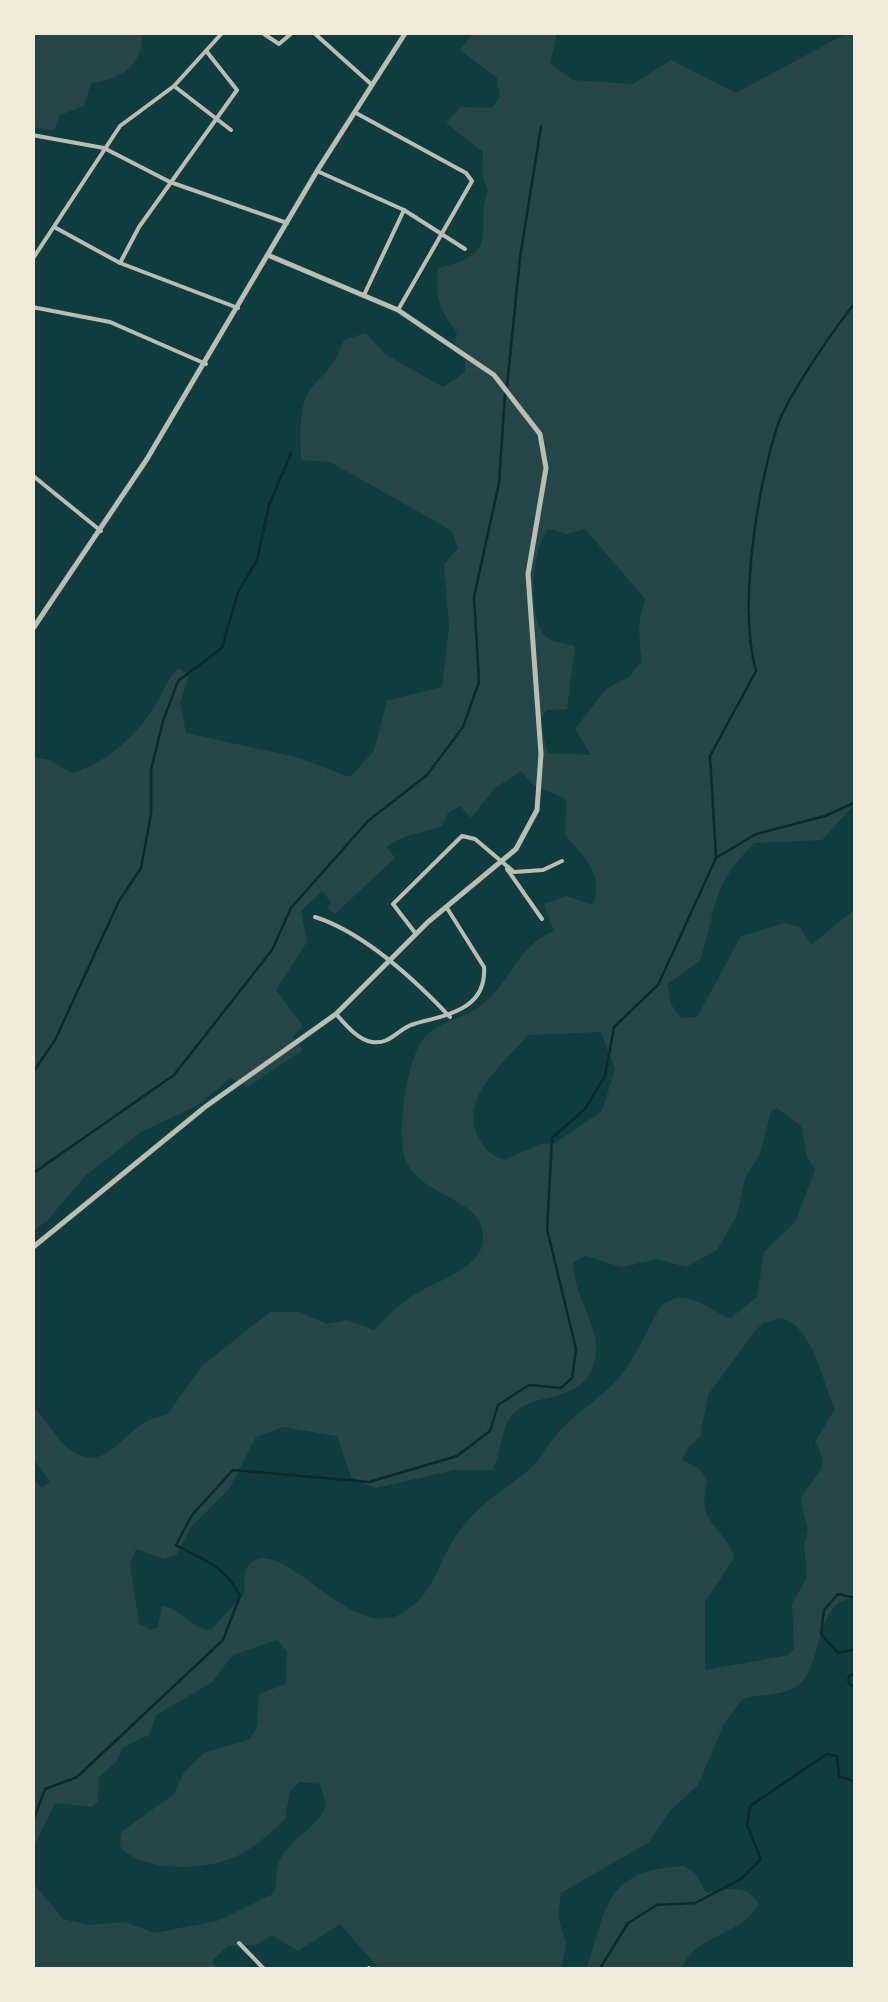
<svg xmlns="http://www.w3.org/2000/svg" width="888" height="2002" viewBox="0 0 888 2002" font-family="Rubik,sans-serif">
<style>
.green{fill:#244646;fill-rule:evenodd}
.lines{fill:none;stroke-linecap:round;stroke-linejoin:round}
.stream{stroke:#0a2a2b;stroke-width:2.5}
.minor{stroke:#b8beb3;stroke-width:4}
.tertiary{stroke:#b8beb3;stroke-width:5}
</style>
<rect width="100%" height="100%" fill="#0f3d3e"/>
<g class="green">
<path d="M32,33H142C143,66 121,79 91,83L84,106L60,115L54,130L33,127Z"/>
<path d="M473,33H557L550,63L573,80L633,84L671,60L736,93L847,33H855V804L822,840L754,843C710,888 718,905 700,961L667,984L671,1004L681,1018L697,1017L741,936L785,923L800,927L811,945L855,909V1598C812,1600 825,1668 796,1687C782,1696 757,1694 741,1700L723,1726L698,1785L670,1811L649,1842L561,1893L558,1916L566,1944L561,1969H374L377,1966L340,1924L298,1951L272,1935L256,1945L228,1946L212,1961L217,1969H33V1883L63,1919L89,1925L125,1922L154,1933L217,1921L273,1894C279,1882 274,1873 279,1862C290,1837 315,1831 326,1806L320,1784L300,1782L290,1791L285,1819C274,1830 261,1842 248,1850C217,1871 146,1875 120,1847L121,1832L174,1794L183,1774L204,1753L250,1739L257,1727L259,1694L286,1684L287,1652L277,1640L233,1655L211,1683L156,1715L149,1735L123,1747L116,1762L99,1777L98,1801L92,1807L55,1803L33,1848L32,1477L42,1488L50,1482L33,1458V1407C49,1421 57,1444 77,1454C113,1472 126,1418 167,1415L202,1366L270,1312H300L327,1324L347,1320L374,1330C385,1319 396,1307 409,1298C437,1278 500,1267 479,1220C462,1196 420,1191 407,1163C395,1138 406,1058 425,1037C440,1020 468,1018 485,1002C512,979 518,946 554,931L544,904L566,896L593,905C604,872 585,859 565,835L566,799L533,785L521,771L495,788L471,818L460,806L448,813L442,826C420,835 406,832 387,847L395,858L335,914L328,909L331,902L322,891L301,911L307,942L276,990L303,1026L292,1037L303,1050L247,1087L231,1078L198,1105L141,1132L85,1176L47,1221L33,1231V757L49,760L72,773C105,763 133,739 153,709C162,695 166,681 178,668L189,675L180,703L186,733L296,757L350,777L374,751L387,701L442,687L449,627L444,564L458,548L451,530L330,462L301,460C301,438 297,405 312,387C332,364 332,370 344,340L366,333L385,354L443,387L465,372V359L454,352L457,332C439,311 435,296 438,268C505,253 473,230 488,190L482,174L483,152L446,123L461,107L491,108L500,97L497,78L460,50ZM549,529L567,534L585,529L645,599L639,624L641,662L630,676L606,689L575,729L591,755L548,753L539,722L547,710L567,709L575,646C565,643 553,643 545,636C527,618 531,547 549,529ZM601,1032L615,1069L602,1111L555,1143L540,1144L504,1160C489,1155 483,1147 477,1134C460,1095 506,1062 528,1035ZM777,1108L801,1126L807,1157L815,1170L795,1222L764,1252L757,1297L731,1318C706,1311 690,1285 661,1306C646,1331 631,1370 608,1389C590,1405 567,1420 552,1440C545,1448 542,1457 534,1465C508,1489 484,1499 461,1529C438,1557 436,1595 401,1614C347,1642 279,1528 248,1566C241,1574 247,1585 244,1594L211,1630C188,1629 182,1607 162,1606L158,1627L151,1630L139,1624L130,1564L136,1549L164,1559L177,1554L191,1527L229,1489L256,1437L283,1427L337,1436L351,1477L375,1488L455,1470H492C503,1453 499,1428 514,1413C540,1389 590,1406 596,1352C599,1328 573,1294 573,1262L586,1256L621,1267L658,1259L686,1267L717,1250L737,1215L745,1178L760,1154L771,1112ZM781,1318C813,1326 822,1381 835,1409L815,1442C834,1472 810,1476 801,1500L808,1531L804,1545L807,1577L792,1604L794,1649L789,1655L705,1670V1602L734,1558C726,1526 695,1527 707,1481L700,1469L682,1460L689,1446L700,1437L708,1395L755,1331L763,1323Z"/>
<path d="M684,1866L696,1874L706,1893C727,1891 745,1881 758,1904C743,1936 693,1934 682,1969H586C608,1910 601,1871 684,1866Z"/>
</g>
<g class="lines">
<g class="stream">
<path d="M32,34L34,32"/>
<path d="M507,386L520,258L541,126"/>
<path d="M716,856L710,756L756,671C738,607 757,491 777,427C787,397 835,327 856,302"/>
<path d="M32,1074L55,1040L119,901L141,868L151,814V770L163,721L178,681L222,648L238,592L257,560L269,505L291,453"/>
<path d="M32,1174L174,1075L272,950L291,908L368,821L427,775L463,727L479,682L474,597L499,483L505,394"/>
<path d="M856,1598L838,1594L824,1610L821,1634L838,1653L856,1649"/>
<path d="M856,1673L849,1676V1684L856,1688"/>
<path d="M32,1824L45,1789L77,1777L223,1640L240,1596C225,1565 204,1561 176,1545L192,1515L233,1470L369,1482L457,1456L490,1431L498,1405L529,1385L561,1388L572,1378L576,1349L547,1229L552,1138L585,1109L605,1076L614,1027L658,985L716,858L756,834L825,816L856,802"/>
<path d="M599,1970L628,1923L657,1905L695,1903L741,1879L761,1859L747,1825L750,1806L827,1754L837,1756L839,1776L856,1782"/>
</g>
<g class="minor">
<path d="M261,32L279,44L293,32"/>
<path d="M313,32L371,84"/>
<path d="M174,86L231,130"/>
<path d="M356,113L466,173L472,181L398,310"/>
<path d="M32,135L104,148L170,182L287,223"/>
<path d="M317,171L404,210L465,249"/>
<path d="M56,228L120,263L238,308"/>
<path d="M32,260L120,126L174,86L223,32"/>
<path d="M120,263L139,227L237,90L207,52"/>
<path d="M364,295L404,210"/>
<path d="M32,307L110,322L206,364"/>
<path d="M32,475L101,531"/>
<path d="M507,869L542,919"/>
<path d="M315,917C365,933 415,980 450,1017"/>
<path d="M416,934L393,904L462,836L475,839L514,872L543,870L562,861"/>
<path d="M336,1014C345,1024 358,1040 372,1042C391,1045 398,1028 414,1024C444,1015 487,1011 484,967L447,908"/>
<path d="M239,1943L265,1970"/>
<path d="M368,1970L369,1968"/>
</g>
<g class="tertiary">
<path d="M32,630L147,459L317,171L406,32"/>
<path d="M32,1248L205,1107L336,1014L428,922L516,849L537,810L541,754L528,574L546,468L540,434L494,375L398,310L270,256"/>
</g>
</g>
<rect width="888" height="2002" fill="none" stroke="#f1e9da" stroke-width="70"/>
</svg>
